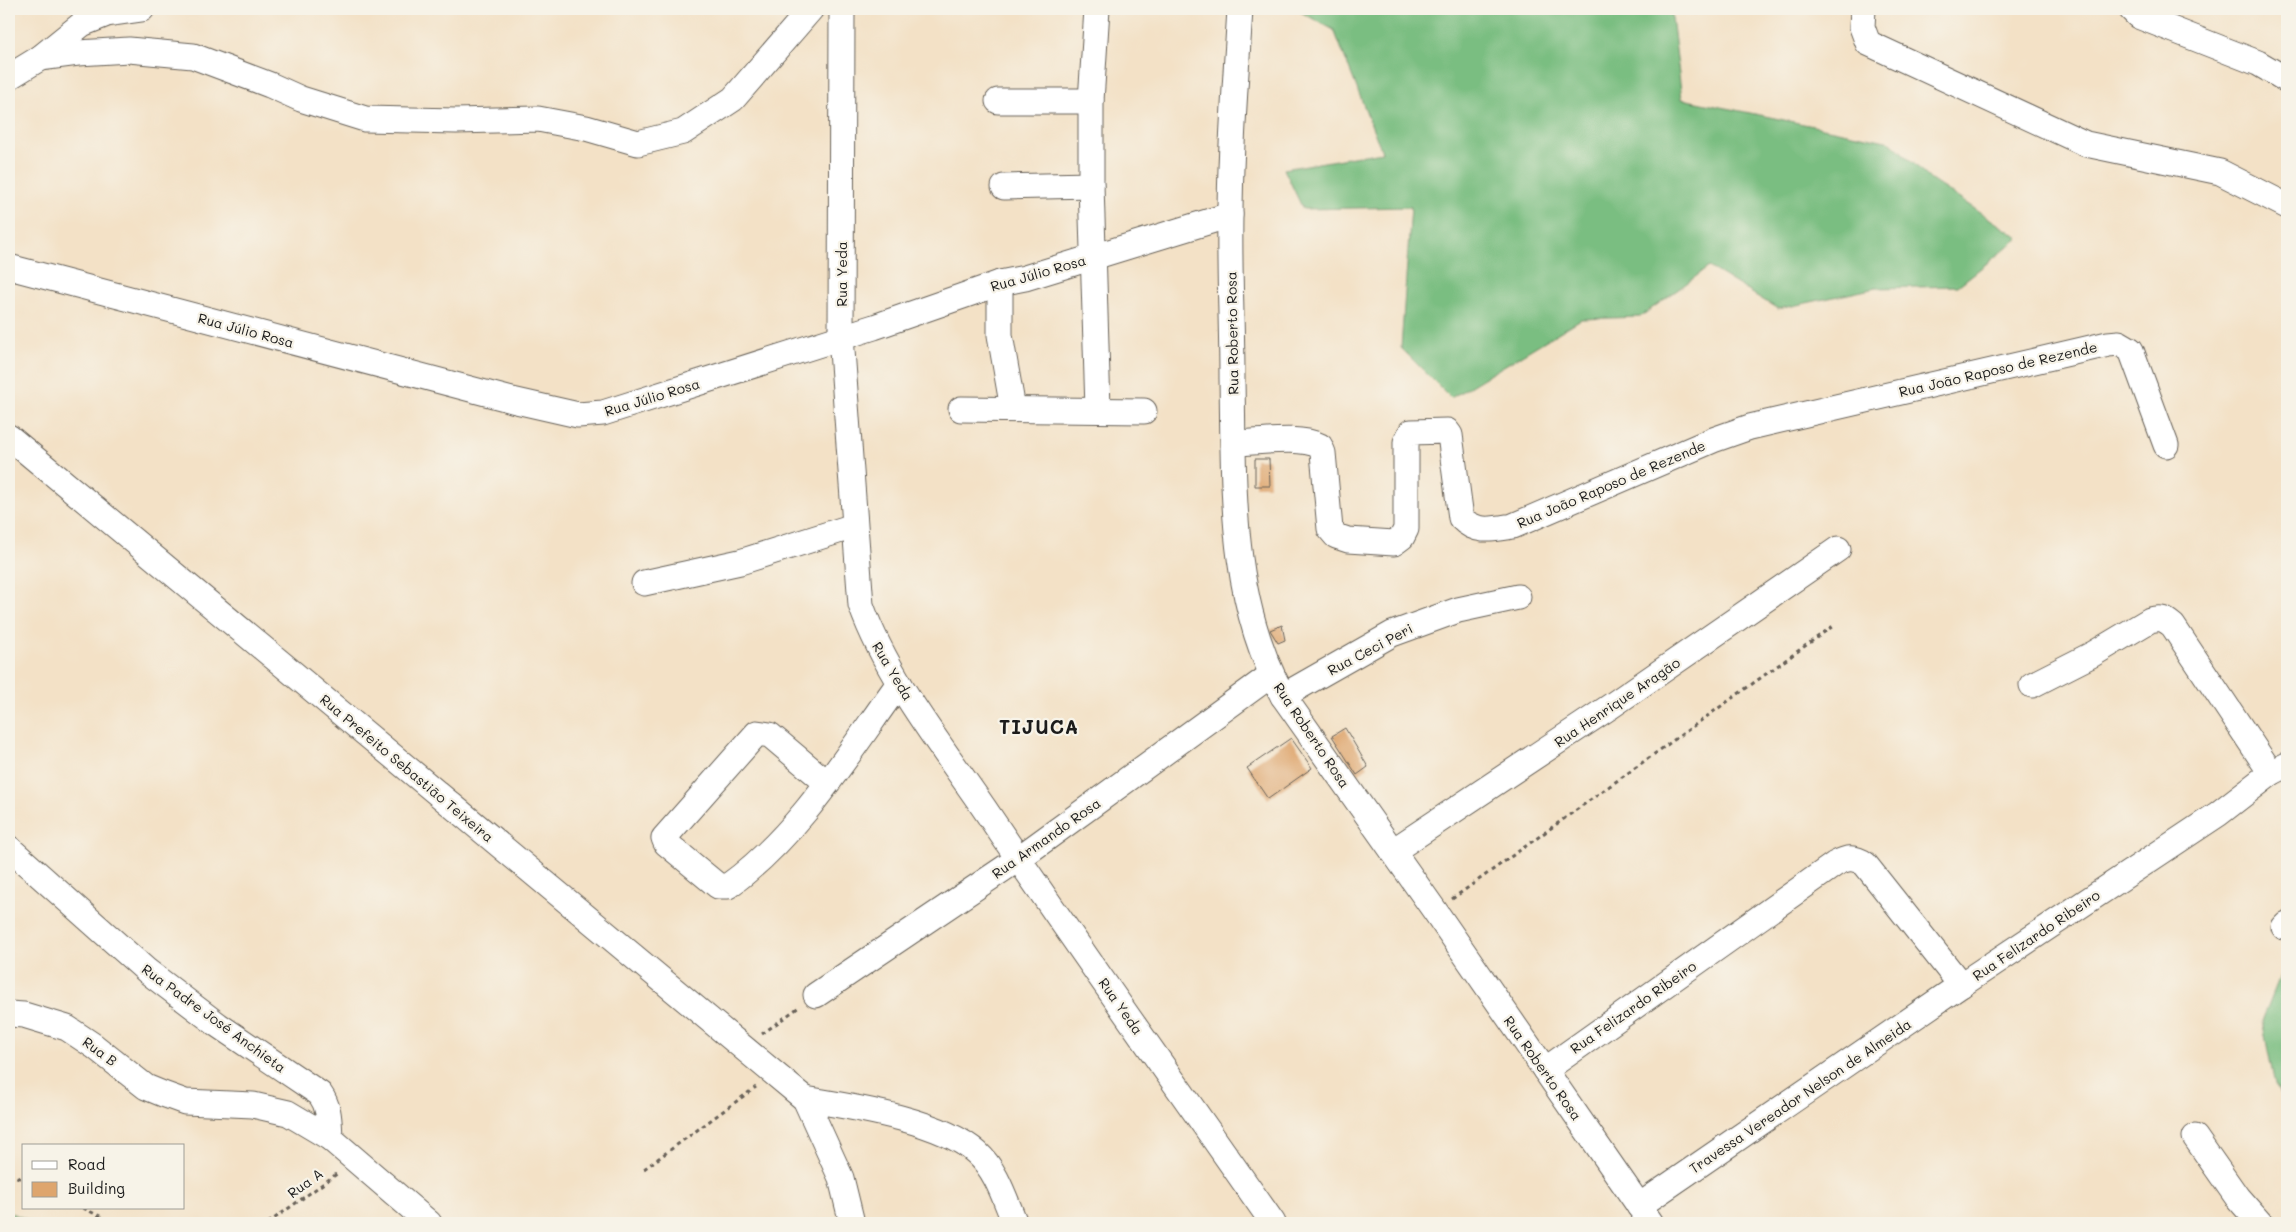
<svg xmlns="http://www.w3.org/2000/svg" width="2296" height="1232" viewBox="0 0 2296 1232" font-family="Mali,sans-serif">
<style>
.forest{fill:#7abe81;stroke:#4b6d4e}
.building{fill:#dea56d}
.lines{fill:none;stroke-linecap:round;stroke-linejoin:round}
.minor-casing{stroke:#676158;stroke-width:27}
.path{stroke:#676158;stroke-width:3;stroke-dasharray:4 4;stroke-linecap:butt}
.minor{stroke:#fff;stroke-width:25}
.labels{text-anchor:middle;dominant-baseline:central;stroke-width:4.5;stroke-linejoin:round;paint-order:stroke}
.street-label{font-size:14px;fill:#1c1c1c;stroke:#f7f3e8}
.district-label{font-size:19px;font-weight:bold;letter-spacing:1px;fill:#1c1c1c;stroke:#f7f3e8}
</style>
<rect width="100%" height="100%" fill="#f7f3e8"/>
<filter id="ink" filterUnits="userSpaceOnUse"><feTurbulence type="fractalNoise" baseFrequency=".02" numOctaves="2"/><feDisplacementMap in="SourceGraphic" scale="10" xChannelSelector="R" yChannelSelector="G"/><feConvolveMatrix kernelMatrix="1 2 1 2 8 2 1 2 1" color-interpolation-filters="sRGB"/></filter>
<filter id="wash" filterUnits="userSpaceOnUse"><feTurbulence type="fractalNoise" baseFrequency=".0096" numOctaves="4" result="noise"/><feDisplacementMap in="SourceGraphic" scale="20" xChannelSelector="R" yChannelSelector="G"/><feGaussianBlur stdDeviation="1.12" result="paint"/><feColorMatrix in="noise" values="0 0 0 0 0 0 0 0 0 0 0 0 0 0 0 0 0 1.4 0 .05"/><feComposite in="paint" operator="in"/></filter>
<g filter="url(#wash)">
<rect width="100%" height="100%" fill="#f3e1c6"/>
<g class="forest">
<path d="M1295,9H1671L1682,99L1891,142L1931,180L2019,238L1958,286L1876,288L1778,309L1709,267L1640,317L1581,319L1451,398L1401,348L1411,207L1303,209L1284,169L1382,152L1334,30Z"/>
<path d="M2287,974V1108L2275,1085L2262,1021L2280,976Z"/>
<path d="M9,1212L36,1223H9Z"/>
</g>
<g id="blocks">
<g class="building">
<path d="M1255,459H1269L1270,486H1255Z"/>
<path d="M1282,625L1285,640L1278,643L1270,630Z"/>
<path d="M1345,728L1368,767L1357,775L1332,736Z"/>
<path d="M1291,738L1312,768L1268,799L1247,768Z"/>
</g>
</g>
</g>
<g filter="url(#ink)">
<use href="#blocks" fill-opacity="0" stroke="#676158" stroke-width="1"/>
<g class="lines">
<defs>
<g id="minor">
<path d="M842,9L841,337L861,605C888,680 944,749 988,814C1081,952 1178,1087 1273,1223"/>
<path d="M1097,9L1091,101V185L1098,409"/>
<path d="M1240,9C1236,78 1230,147 1230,216C1229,270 1232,325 1232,379C1234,486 1229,600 1283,696L1435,911L1651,1223"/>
<path d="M1863,9L1862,27L1868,43L2086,144L2220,172L2287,206"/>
<path d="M2131,9L2138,16L2258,63L2287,80"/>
<path d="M40,58L82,24L107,14L142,9"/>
<path d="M9,77L40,58L78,53L129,50L193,56L270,85L301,99L365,119L456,121L538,119L586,128L638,143L683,132L733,99L811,9"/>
<path d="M998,101H1091"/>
<path d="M1004,187L1091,185"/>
<path d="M9,267L512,400L578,415L603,413L874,327L1000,283L1025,278L1230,215"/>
<path d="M1000,283V335L1013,409"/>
<path d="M961,409L1144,411"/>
<path d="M9,437L805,1099L841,1178L852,1223"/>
<path d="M1234,443C1257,443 1299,435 1320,446L1323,453L1330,529L1336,536L1348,540L1394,543L1402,537L1406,529V442L1411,432L1447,431L1450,435L1461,518C1476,534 1494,529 1513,526L1713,440L1750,427L2108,344L2119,343L2131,350L2166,445"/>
<path d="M644,583L740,562L854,526"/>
<path d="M2032,685L2093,654L2150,620C2161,617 2165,619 2173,626L2271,773"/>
<path d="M1283,696L1392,634L1458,610L1518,597"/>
<path d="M827,783L770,735L757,733L664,838L666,843L718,886H728C799,835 849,752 899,683"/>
<path d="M9,848L147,971L218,1025L320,1094C330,1108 329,1121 330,1138"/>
<path d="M1393,851L1611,706L1838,549"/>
<path d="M2284,927L2287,924"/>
<path d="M816,995L1018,859L1271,675"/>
<path d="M9,1014L24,1015L67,1028L94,1046L146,1087L163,1094L185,1102L253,1105L288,1113L330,1138L429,1223"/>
<path d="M1545,1070L1835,864C1846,858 1854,856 1865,864L1961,985L2218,814L2271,773L2287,765"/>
<path d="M805,1099C853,1107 941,1120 977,1153C997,1171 1005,1200 1015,1223"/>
<path d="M2195,1137L2237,1197L2260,1223"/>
<path d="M1639,1206L1961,985"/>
</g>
</defs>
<use href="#minor" class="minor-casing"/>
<g class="path">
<path d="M1452,899L1833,626"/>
<path d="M762,1034L799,1007"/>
<path d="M644,1169L756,1087"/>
<path d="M9,1174L24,1180"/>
<path d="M83,1208L114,1223"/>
<path d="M268,1223L338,1173"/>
</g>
<use href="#minor" class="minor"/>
</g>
</g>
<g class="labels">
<g class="street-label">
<text transform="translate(1038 273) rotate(-16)">Rua Júlio Rosa</text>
<text transform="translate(841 274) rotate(-90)">Rua Yeda</text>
<text transform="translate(246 330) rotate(15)">Rua Júlio Rosa</text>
<text transform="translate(1232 333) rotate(-91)">Rua Roberto Rosa</text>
<text transform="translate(1998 369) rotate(-13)">Rua João Raposo de Rezende</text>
<text transform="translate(652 397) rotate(-17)">Rua Júlio Rosa</text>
<text transform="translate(1611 484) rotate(-23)">Rua João Raposo de Rezende</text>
<text transform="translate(1370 649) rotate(-28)">Rua Ceci Peri</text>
<text transform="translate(893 671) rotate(59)">Rua Yeda</text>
<text transform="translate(1617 702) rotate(-34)">Rua Henrique Aragão</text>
<text transform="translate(1312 735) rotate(56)">Rua Roberto Rosa</text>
<text transform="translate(407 768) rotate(40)">Rua Prefeito Sebastião Teixeira</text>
<text transform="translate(1046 838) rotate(-35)">Rua Armando Rosa</text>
<text transform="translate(2036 935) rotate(-34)">Rua Felizardo Ribeiro</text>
<text transform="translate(1121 1006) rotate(55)">Rua Yeda</text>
<text transform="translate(1633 1007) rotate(-35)">Rua Felizardo Ribeiro</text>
<text transform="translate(214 1018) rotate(36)">Rua Padre José Anchieta</text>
<text transform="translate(100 1051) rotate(36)">Rua B</text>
<text transform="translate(1543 1068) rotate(55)">Rua Roberto Rosa</text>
<text transform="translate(1800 1096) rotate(-34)">Travessa Vereador Nelson de Almeida</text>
<text transform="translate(305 1183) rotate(-36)">Rua A</text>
</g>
<g class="district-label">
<text x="1039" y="726">TIJUCA</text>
</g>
</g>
<rect width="2296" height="1232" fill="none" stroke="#f7f3e8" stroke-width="30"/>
<rect x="22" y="1144" width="162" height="65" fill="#f7f3e8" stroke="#9f9d96"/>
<rect x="32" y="1161" width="25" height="8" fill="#ffffff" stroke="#9f9d96"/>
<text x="68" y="1170" font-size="15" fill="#1c1c1c">Road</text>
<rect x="32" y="1182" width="25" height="15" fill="#dea56d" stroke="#9f9d96"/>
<text x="68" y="1194" font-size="15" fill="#1c1c1c">Building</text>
</svg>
